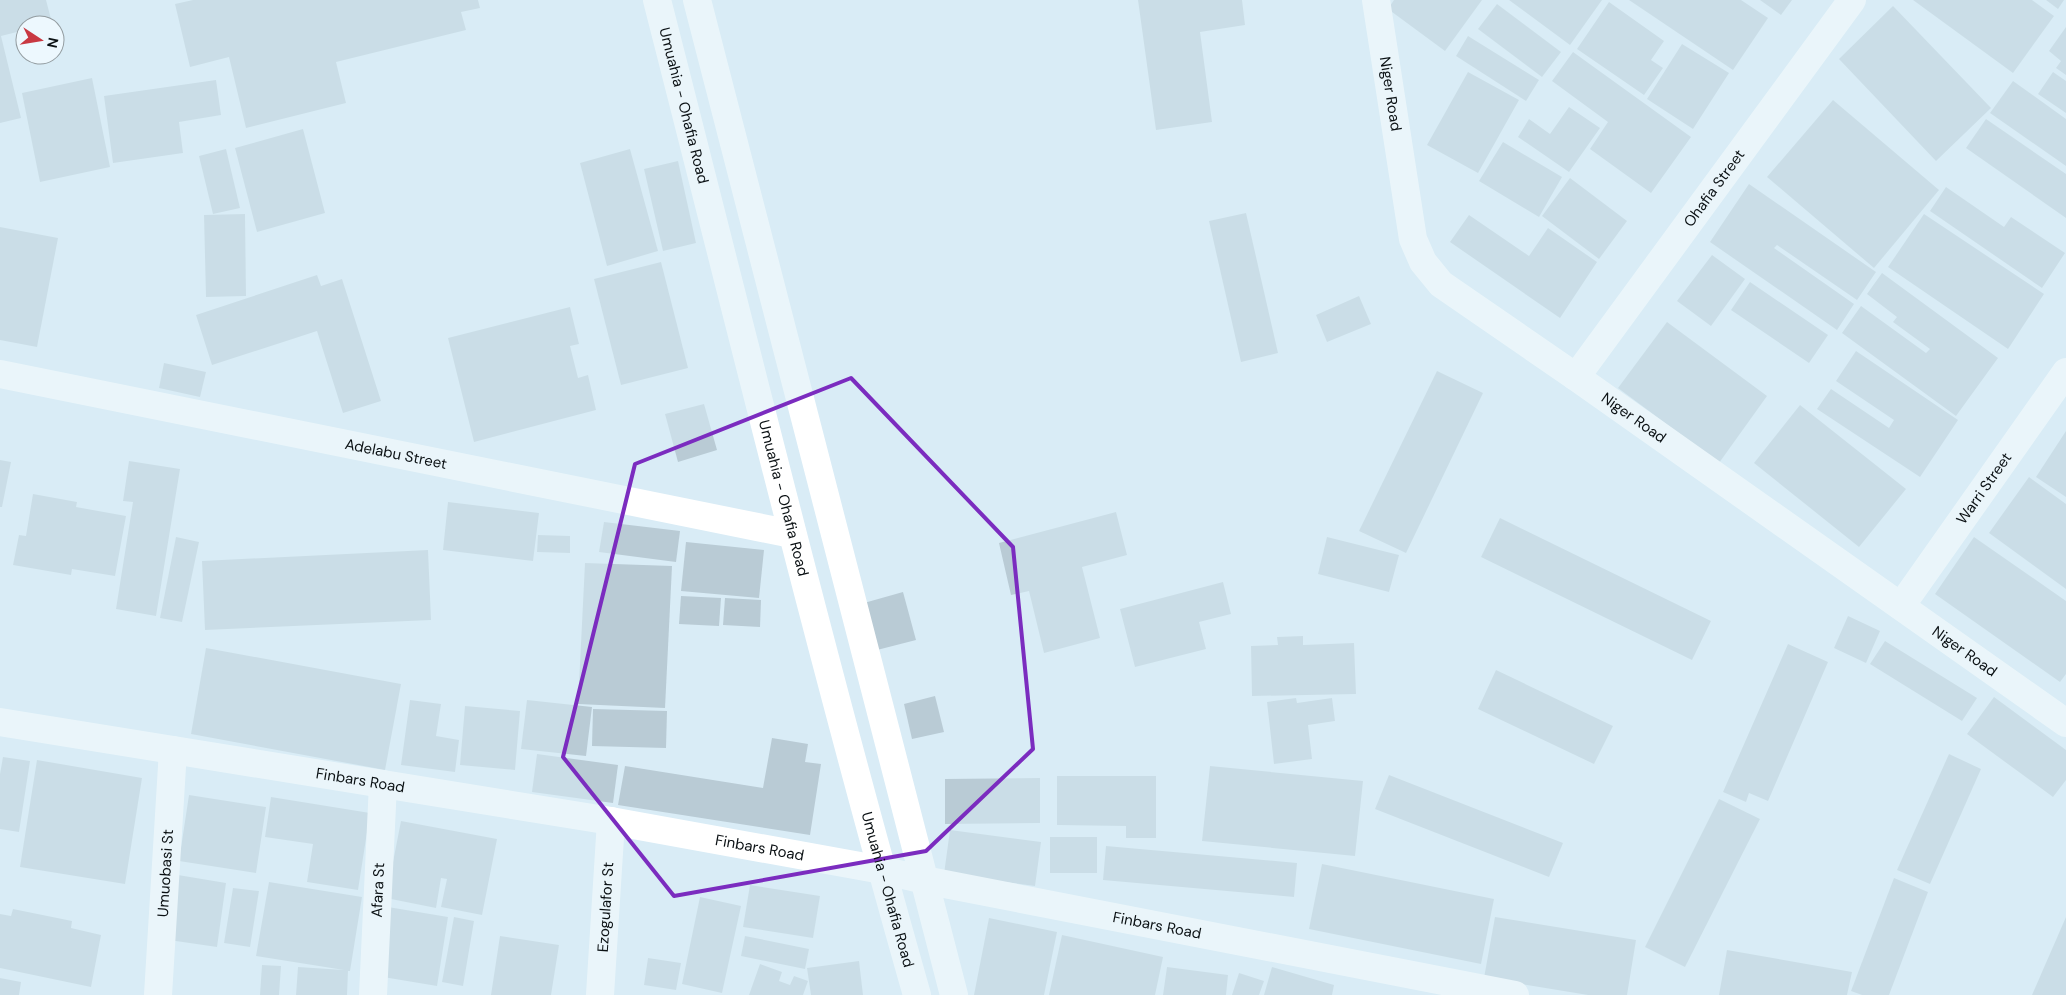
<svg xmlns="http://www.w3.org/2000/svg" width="2066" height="995" viewBox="0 0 2066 995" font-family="'DM Sans',sans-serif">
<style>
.building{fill:#b9cbd5}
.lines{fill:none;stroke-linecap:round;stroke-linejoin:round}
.minor{stroke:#fff;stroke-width:28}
.major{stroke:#fff;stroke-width:28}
.marked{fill:none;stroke:#7b2cbf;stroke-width:4;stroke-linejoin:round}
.labels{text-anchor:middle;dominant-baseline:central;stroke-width:4;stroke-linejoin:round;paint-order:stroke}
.street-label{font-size:15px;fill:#0b1114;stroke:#edf8fe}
</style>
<rect width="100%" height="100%" fill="#d9ecf6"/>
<g class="building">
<path d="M0,0H46L52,23L43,25H25V30L1,36L21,118L0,123Z"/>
<path d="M193,0H478L480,8L461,12L466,30L336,62L346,103L246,128L229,57L190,67L175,4Z"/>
<path d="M1138,0H1242L1245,25L1200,32L1212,122L1156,130Z"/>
<path d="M1394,0H1482L1445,51L1388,9Z"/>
<path d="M1509,0H1602L1570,45Z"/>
<path d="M1629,0H1741L1768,18L1733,70Z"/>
<path d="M1760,0H1792L1781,15Z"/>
<path d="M1913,0H2032L2054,16L2013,73Z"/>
<path d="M2046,0H2064L2058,9Z"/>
<path d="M1609,2L1664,41L1651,60L1663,68L1644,95L1577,49Z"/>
<path d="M1497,4L1561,52L1542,77L1478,29Z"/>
<path d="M1893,6L1991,108L1936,161L1839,59Z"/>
<path d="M2066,27V75L2056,68L2061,61L2049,51Z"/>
<path d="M1468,36L1539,80L1526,101L1456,56Z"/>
<path d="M1682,44L1729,73L1693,129L1647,99Z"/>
<path d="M1573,52L1691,137L1651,193L1590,149L1608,122L1552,81Z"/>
<path d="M1468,72L1519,100L1478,173L1427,145Z"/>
<path d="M2053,72L2066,81V113L2038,94Z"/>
<path d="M92,78L110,167L40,182L22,93Z"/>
<path d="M216,80L221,115L179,122L183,153L113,163L104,96Z"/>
<path d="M2013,81L2066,119V166L1990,113Z"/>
<path d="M1833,100L1939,190L1874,268L1767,177Z"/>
<path d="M1569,107L1600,128L1569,172L1518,137L1529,119L1550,134Z"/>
<path d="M1986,119L2066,174V218L1966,148Z"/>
<path d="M303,129L325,213L257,232L235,148Z"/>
<path d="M1503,142L1562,177L1539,217L1479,181Z"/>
<path d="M226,149L240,208L213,214L199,156Z"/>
<path d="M630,149L658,251L607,266L580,163Z"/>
<path d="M678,161L696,243L663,251L644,169Z"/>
<path d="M1570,178L1627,221L1599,259L1542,216Z"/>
<path d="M1749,184L1876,272L1857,300L1777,245L1774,248L1854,304L1837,330L1710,242Z"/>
<path d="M1946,187L2004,227L2011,217L2065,253L2042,288L1930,211Z"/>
<path d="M1246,213L1278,353L1241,362L1209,221Z"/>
<path d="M245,214L246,296L206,297L204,215Z"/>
<path d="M1924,214L2044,294L2008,349L1888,267Z"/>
<path d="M1469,215L1529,256L1548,228L1597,262L1560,318L1450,242Z"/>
<path d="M0,227L58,238L37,347L0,340Z"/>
<path d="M1712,255L1745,279L1711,326L1677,301Z"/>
<path d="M661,262L688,368L621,385L594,279Z"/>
<path d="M1882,273L1998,358L1956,416L1842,333L1861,306L1926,353L1930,349L1893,322L1897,317L1867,294Z"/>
<path d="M317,275L321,286L342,279L381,401L343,413L317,331L212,365L196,315Z"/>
<path d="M1750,282L1828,335L1809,363L1731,310Z"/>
<path d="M1359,296L1371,324L1327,342L1316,315Z"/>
<path d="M570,307L579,344L570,346L578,378L588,375L596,410L474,442L448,338Z"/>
<path d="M1667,322L1767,396L1719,463L1618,388Z"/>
<path d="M1856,351L1958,420L1920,477L1817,409L1831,389L1889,428L1894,420L1836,381Z"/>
<path d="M164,363L206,372L200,397L159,388Z"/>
<path d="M1437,371L1483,393L1406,553L1359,531Z"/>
<path d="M704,404L717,450L678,462L665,414Z"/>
<path d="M1800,405L1906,489L1859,547L1754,463Z"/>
<path d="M2066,431V497L2036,477Z"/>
<path d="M0,460L11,462L2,507H0Z"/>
<path d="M129,461L180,469L156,616L116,609L133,502L123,501Z"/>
<path d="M2029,477L2066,504V589L1989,533Z"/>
<path d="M33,494L77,502L76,507L126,516L115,576L72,569L71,575L13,565L19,535L26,536Z"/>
<path d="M448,502L539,513L533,561L443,550Z"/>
<path d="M1116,512L1127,555L1082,567L1100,638L1044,653L1029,591L1011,595L999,543Z"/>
<path d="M1500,518L1711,621L1692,660L1481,557Z"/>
<path d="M604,522L680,531L676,562L599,552Z"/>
<path d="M538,535L570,536V553L537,552Z"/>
<path d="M176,537L199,542L182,622L160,618Z"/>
<path d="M1327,537L1399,555L1389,592L1318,574Z"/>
<path d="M1974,537L2066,601V674L2060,682L1935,594Z"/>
<path d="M686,542L764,550L759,598L681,591Z"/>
<path d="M428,550L431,620L205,630L202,561Z"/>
<path d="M585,563L672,566L665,708L578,704Z"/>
<path d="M1223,582L1231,614L1199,622L1206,649L1135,667L1120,609Z"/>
<path d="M903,592L916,640L877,650L864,603Z"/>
<path d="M681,596L721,598L719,626L679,624Z"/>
<path d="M725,598L761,600L760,627L723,625Z"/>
<path d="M1848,616L1880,631L1866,663L1834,648Z"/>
<path d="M1303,636V645L1354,643L1356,694L1252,696L1251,646L1278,645L1277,637Z"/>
<path d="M1885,641L1977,698L1962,721L1870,664Z"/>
<path d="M1788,644L1828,662L1768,801L1749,793L1746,802L1723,792Z"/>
<path d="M206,648L401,684L385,770L191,734Z"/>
<path d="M1496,670L1613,726L1594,764L1478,709Z"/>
<path d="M935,696L944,732L912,739L904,704Z"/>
<path d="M1994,697L2066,750V780L2053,797L1967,734Z"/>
<path d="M1296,698L1297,703L1332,698L1335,721L1308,725L1312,759L1274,764L1267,702Z"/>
<path d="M410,700L441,704L436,736L459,740L455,772L401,765Z"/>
<path d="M527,700L592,707L586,756L521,749Z"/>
<path d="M465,706L520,711L515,770L460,765Z"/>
<path d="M593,709L667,711L666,748L592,746Z"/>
<path d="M772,738L808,744L805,762L821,764L810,835L618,805L625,766L763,788Z"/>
<path d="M537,754L618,765L613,803L532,792Z"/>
<path d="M1949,754L1981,769L1930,884L1897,870Z"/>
<path d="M3,757L30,761L19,832L0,829V774Z"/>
<path d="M37,760L142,778L125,884L20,867Z"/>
<path d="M1210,766L1363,781L1355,856L1202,841Z"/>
<path d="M1389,775L1563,843L1549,877L1375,809Z"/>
<path d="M1057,776H1156V838H1126V826L1057,825Z"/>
<path d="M1040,778V823L945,824V779Z"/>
<path d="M189,795L266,807L256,873L179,861Z"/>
<path d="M271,797L370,813L358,890L307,882L313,844L265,837Z"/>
<path d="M1719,799L1760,819L1685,967L1645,947Z"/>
<path d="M401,821L497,839L482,915L441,907L447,879L441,878L436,908L386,898Z"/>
<path d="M950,830L1041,842L1035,886L944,874Z"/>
<rect x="1050" y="837" width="47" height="36"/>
<path d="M1106,846L1297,863L1294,897L1103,880Z"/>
<path d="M1322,864L1494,899L1481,964L1309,929Z"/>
<path d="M178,875L226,883L217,947L169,940Z"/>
<path d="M1894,878L1928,892L1889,995H1862L1851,991Z"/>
<path d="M269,882L362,897L350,971H348L347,995H296L298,967L344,970L256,956Z"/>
<path d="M750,885L820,896L813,938L743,927Z"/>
<path d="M233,888L259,891L250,947L224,943Z"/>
<path d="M700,897L741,906L722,993L682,984Z"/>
<path d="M388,907L448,917L437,986L377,976Z"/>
<path d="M13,909L72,921L71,928L101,935L91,987L0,968V914L11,916Z"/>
<path d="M454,917L474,921L463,986L442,982Z"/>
<path d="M1495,917L1636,940L1627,995H1588L1484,978Z"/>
<path d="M2066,917V995H2032Z"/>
<path d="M989,918L1057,932L1044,995H974Z"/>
<path d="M1062,935L1163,957L1155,995H1049Z"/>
<path d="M500,936L559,945L551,995H491Z"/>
<path d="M745,936L809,949L805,969L741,956Z"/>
<path d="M1727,950L1852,972L1847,995H1719Z"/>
<path d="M648,958L681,963L676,990L644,985Z"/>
<path d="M859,961L863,995H811L807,968Z"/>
<path d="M760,964L782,972L779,981L790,985L794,976L808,981L803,995H749Z"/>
<path d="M262,965L281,966L279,995H260Z"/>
<path d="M1167,967L1228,975L1226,995H1163Z"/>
<path d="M1272,967L1334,985L1332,995H1264Z"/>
<path d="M1239,973L1264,981L1259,995H1232Z"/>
<path d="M0,978L21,982L19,995H0Z"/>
</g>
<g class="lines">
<g class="minor">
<path id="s1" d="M1376,0L1413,239L1423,262L1441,284L1576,377L2066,723"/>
<path id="s2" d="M0,374L792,534"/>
<path id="s3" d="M1576,377L1852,0"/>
<path id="s4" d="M1901,606L2066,372"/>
<path id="s5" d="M0,722L611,821L882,870L924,880L1515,995"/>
<path id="s6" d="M158,995L173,750"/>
<path id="s7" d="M373,995L383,784"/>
<path id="s8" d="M600,995L611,821"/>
</g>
<g class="major">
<path id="s9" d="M657,0C742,332 823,665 917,995"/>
<path d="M697,0L954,995"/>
</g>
</g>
<path d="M0 0H2066V995H0ZM851,378L1013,547L1033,749L926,851L674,896L563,757L635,464Z" fill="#d9ecf6" fill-opacity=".55" fill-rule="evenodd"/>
<path class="marked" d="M851,378L1013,547L1033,749L926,851L674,896L563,757L635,464Z"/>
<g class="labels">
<g class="street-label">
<text stroke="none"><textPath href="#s1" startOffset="95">Niger Road</textPath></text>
<text stroke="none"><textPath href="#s9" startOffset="109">Umuahia - Ohafia Road</textPath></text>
<text stroke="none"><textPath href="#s3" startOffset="234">Ohafia Street</textPath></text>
<text stroke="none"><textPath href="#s1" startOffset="530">Niger Road</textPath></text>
<text stroke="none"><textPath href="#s2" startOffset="404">Adelabu Street</textPath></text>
<text stroke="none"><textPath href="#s4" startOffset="144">Warri Street</textPath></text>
<text stroke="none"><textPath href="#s9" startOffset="514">Umuahia - Ohafia Road</textPath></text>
<text stroke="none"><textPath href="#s1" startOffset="935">Niger Road</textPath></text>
<text stroke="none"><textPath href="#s5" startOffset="365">Finbars Road</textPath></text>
<text stroke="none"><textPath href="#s5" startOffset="770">Finbars Road</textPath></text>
<text stroke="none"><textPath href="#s6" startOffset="122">Umuobasi St</textPath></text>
<text stroke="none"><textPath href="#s7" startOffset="105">Afara St</textPath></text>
<text stroke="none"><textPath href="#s9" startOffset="919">Umuahia - Ohafia Road</textPath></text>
<text stroke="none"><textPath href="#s8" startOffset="88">Ezogulafor St</textPath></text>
<text stroke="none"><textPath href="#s5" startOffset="1175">Finbars Road</textPath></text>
</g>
</g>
<g transform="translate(40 40) rotate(102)"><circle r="24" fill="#edf8fe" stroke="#939ca0"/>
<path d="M0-4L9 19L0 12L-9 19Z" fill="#c83842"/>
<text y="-8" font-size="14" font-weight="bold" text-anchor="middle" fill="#0b1114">N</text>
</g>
</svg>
